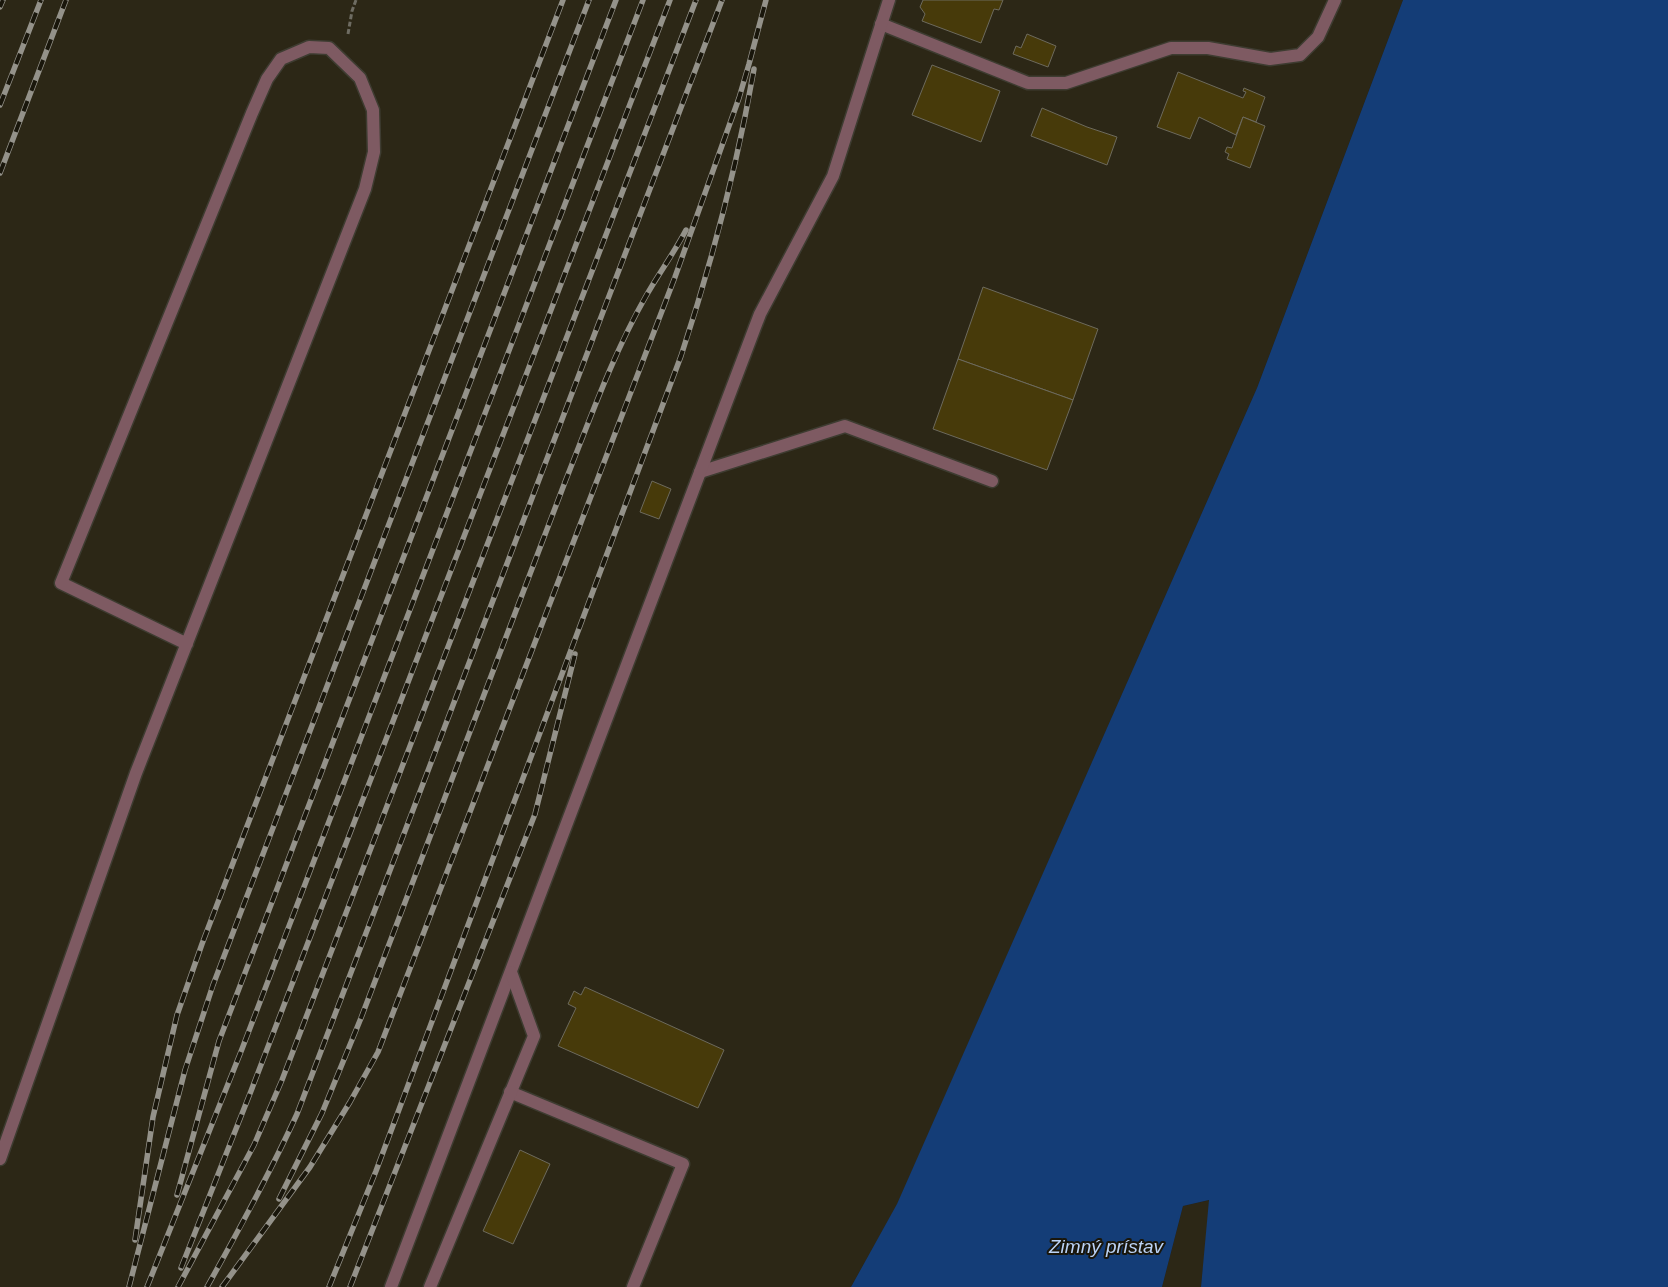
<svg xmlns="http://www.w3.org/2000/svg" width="1668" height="1287" viewBox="0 0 1668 1287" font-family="Arial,sans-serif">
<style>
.built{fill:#2c2716}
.water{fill:#143d77}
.building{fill:#473a0a;stroke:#6d6a5d}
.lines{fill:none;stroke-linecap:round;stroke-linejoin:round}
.minor-casing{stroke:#3e3c31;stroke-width:15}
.path{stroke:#6e6c62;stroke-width:3;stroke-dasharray:5 2.5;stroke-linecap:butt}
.minor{stroke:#7e5a62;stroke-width:12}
.rail-casing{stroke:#94928a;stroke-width:5.5}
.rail{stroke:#19160b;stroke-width:4;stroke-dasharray:11;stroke-linecap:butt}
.labels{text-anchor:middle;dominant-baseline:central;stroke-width:4;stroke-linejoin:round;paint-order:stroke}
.water-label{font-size:19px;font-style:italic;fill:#bad2f5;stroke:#19160b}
</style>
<rect width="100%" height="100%" fill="#221f14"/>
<g class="built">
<path d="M0,0H1403L1257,388L897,1205L851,1287H0Z"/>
<path d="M1210,1200L1201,1287H1162L1183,1206Z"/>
</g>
<path class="water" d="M1403,0H1668V1287H1201L1209,1200L1183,1206L1162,1287H851L897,1204L1257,388Z"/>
<g class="building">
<path d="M923,0H1003L999,10L994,9L981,43L922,21L925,14L920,7Z"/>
<path d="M1027,34L1056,46L1048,67L1013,54L1016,46L1021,48Z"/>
<path d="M932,65L1000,91L981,142L912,115Z"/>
<path d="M1178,72L1243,98L1246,92L1243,91L1244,88L1265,97L1256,122L1243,117L1236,135L1199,117L1190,139L1157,127Z"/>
<path d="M1042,108L1087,127L1117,137L1107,165L1031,136Z"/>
<path d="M1243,117L1265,126L1250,168L1227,159L1229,154L1225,152L1227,147L1232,148Z"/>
<path d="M983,287L1098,329L1073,400L958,359Z"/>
<path d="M958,359L1073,400L1047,470L933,429Z"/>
<path d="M652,481L671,489L659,519L640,512Z"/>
<path d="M585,987L724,1050L698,1108L558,1046L576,1008L568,1004L574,991L581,995Z"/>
<path d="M520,1150L550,1164L513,1244L483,1231Z"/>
</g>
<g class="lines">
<defs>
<g id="minor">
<path d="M881,24L1028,83H1066L1171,48H1208L1270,59L1300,55L1318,37L1335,0"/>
<path d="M700,472L845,426L992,481"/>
<path d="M510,1092L683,1164L633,1287"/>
<path d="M0,1159L136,773L365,189L374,152L373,110L360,78L329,48L309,47L281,59L267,79L252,113L61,583L187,644"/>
<path d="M391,1287L760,314L833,176L889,0"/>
<path d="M430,1287L534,1036L511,972"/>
</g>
</defs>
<use href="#minor" class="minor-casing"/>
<path class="path" d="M348,34L352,11L356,0"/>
<use href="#minor" class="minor"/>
<defs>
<g id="rail">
<path d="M0,7L3,0"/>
<path d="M0,105L41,0"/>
<path d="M0,173L66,0"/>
<path d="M177,1195L219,1041L616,0"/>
<path d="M279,1199L322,1113L361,1018L565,482C590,419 613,354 646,296C659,273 674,253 686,230"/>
<path d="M135,1240L153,1117L177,1015L202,944L563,0"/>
<path d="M181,1268L251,1091L670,0"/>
<path d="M129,1287L185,1070L213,985L589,0"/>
<path d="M147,1287L242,1049L643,0"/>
<path d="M178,1287L254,1145L282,1080L696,0"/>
<path d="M207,1287C239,1230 270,1173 297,1114L722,0"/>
<path d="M222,1287L310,1167L350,1102L378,1052L675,277L739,98L749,64L766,0"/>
<path d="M329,1287L376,1171L681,356C712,262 737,166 754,69"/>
<path d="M350,1287L535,814L575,654"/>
</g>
</defs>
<use href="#rail" class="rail-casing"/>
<use href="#rail" class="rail"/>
</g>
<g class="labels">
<g class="water-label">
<text x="1106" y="1246">Zimný prístav</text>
</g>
</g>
</svg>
